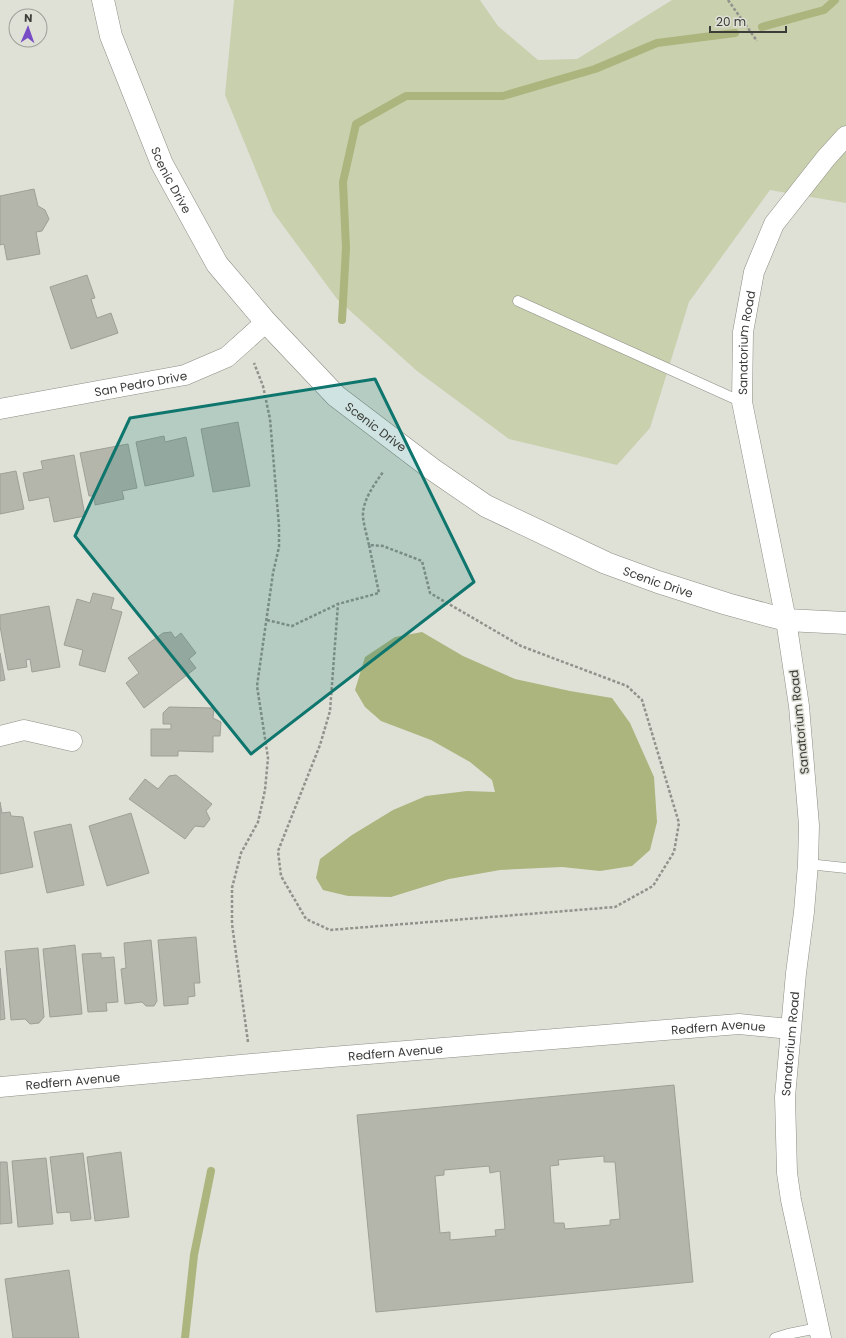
<svg xmlns="http://www.w3.org/2000/svg" width="846" height="1338" viewBox="0 0 846 1338" font-family="Poppins,sans-serif">
<style>
.green{fill:#c9d0ae}
.water{fill:#abb57d}
.lines{fill:none;stroke-linecap:round;stroke-linejoin:round}
.stream{stroke:#abb57d;stroke-width:8}
.building{fill:#b4b6ac;stroke:#9ea097;fill-rule:evenodd}
.lane-casing{stroke:#8c8e85;stroke-width:11}
.street-casing{stroke:#8c8e85;stroke-width:21}
.secondary-casing{stroke:#8c8e85;stroke-width:23}
.path{stroke:#91928b;stroke-width:2.5;stroke-dasharray:3 2;stroke-linecap:butt}
.lane{stroke:#fff;stroke-width:10}
.street{stroke:#fff;stroke-width:20}
.secondary{stroke:#fff;stroke-width:22}
.marked{fill:#0f766e;fill-opacity:0.2;stroke:#0f766e;stroke-width:3;stroke-linejoin:round}
.labels{text-anchor:middle;dominant-baseline:central;stroke-width:3;stroke-linejoin:round;paint-order:stroke}
.street-label{font-size:12px;fill:#3c3d39;stroke:#dfe1d7}
</style>
<rect width="100%" height="100%" fill="#dfe1d7"/>
<path class="green" d="M234,0H480L498,26L538,60L577,59L672,0H846V203L770,190L689,302L650,428L617,465L509,439L417,371L337,299L273,212L225,95Z"/>
<path class="water" d="M422,632L463,656L515,679L570,691L612,698L630,723L654,777L657,822L650,850L632,866L600,871L562,867L500,870L449,879L391,897L348,896L323,890L316,878L320,859L352,835L393,810L426,796L467,791L495,792L492,780L470,762L431,740L381,721L365,707L355,690L365,657L395,637Z"/>
<g class="lines">
<g class="stream">
<path d="M762,27L824,10L835,0"/>
<path d="M342,320L346,248L343,182L356,124L406,96H503L595,69L657,43L735,33"/>
<path d="M185,1338L194,1255L211,1171"/>
</g>
</g>
<g class="building">
<path d="M34,189L38,206L45,210L49,219L42,231L36,232L40,254L7,260L4,244L0,245V196Z"/>
<path d="M87,275L95,298L91,299L97,318L111,313L118,333L71,349L50,287Z"/>
<path d="M238,422L250,486L213,492L201,429Z"/>
<path d="M164,436L165,442L186,437L194,476L145,486L136,442Z"/>
<path d="M128,444L137,488L122,491L124,499L95,505L94,496H89L80,453Z"/>
<path d="M74,455L85,516L54,522L49,497L29,501L23,473L43,469L41,461Z"/>
<path d="M16,471L24,509L0,514V474Z"/>
<path d="M93,593L114,598L111,609L122,612L105,672L79,665L83,650L64,645L77,599L90,603Z"/>
<path d="M49,606L60,667L32,672L30,659L26,660L27,667L8,670L0,626V615Z"/>
<path d="M171,632L175,638L181,633L196,653L189,659L196,668L144,708L126,683L139,673L128,658L163,633Z"/>
<path d="M0,653L5,680L0,681Z"/>
<path d="M169,707L214,708L213,718L221,722L220,736H213V752L178,751V756H151V729H171V724H163V713Z"/>
<path d="M176,775L212,804L206,811L210,819L204,827L195,826L185,839L129,799L145,779L158,789L169,776Z"/>
<path d="M0,802L2,813L10,812L11,816L23,817L33,867L0,874Z"/>
<path d="M131,813L149,873L107,886L89,826Z"/>
<path d="M71,824L84,885L47,893L34,832Z"/>
<path d="M196,937L200,983H194L195,996L188,997V1004L164,1006L158,940Z"/>
<path d="M151,940L157,1001L154,1006H146L142,1002L125,1004L121,969L126,968L124,943Z"/>
<path d="M75,945L82,1014L50,1017L43,949Z"/>
<path d="M38,948L44,1017L39,1023L30,1024L25,1019L11,1020L5,951Z"/>
<path d="M101,953V958L114,957L118,1002L106,1003L107,1011L88,1012L82,954Z"/>
<path d="M0,968L5,1019L0,1020Z"/>
<path d="M674,1085L693,1282L376,1312L357,1115ZM604,1156V1162H615L620,1219L610,1220V1225L565,1229L564,1223H554L550,1166L559,1165L558,1160ZM489,1166L490,1173L500,1171L505,1229L495,1230L496,1236L450,1240V1232L440,1233L435,1176L444,1175V1170Z"/>
<path d="M121,1152L129,1217L95,1221L87,1157Z"/>
<path d="M83,1153L91,1219L71,1221L70,1212L57,1213L50,1157Z"/>
<path d="M46,1158L53,1224L18,1227L12,1161Z"/>
<path d="M0,1162H7L12,1223L0,1224Z"/>
<path d="M69,1270L79,1338H13L5,1279Z"/>
</g>
<g class="lines">
<defs>
<g id="lane">
<path d="M518,301L742,402"/>
<path d="M808,864L846,868"/>
<path d="M775,1338L788,1334L818,1328"/>
</g>
<g id="street">
<path id="s1" d="M0,409L185,375L227,357L266,322"/>
<path d="M0,736L24,730L72,741"/>
<path id="s2" d="M0,1087L307,1059L739,1024L790,1029"/>
<path id="s3" d="M821,1338L791,1200L787,1173L785,1097L796,973L804,912L808,864L809,825L799,706L786,620L742,402L743,332L754,272L774,224L826,158L846,136"/>
</g>
<g id="secondary">
<path id="s4" d="M103,0L111,36L162,164L217,264L266,322L336,396L432,469L486,506L606,563L658,582L727,604L786,620L846,623"/>
</g>
</defs>
<use href="#lane" class="lane-casing"/>
<use href="#street" class="street-casing"/>
<use href="#secondary" class="secondary-casing"/>
<g class="path">
<path d="M728,0L757,41"/>
<path d="M369,545C367,536 364,526 363,517C362,501 374,485 383,472"/>
<path d="M267,620L292,626L338,604L379,593L369,545L383,546L422,561L430,593L521,646L627,686L642,700L679,823L674,852L653,886L615,907L330,930L306,919L281,876L278,851L320,745L330,711L338,604"/>
<path d="M248,1042L232,924V888L241,853L258,822L265,790L268,758L257,686L273,573L279,547V526L270,419L263,386L254,363"/>
</g>
<use href="#lane" class="lane"/>
<use href="#street" class="street"/>
<use href="#secondary" class="secondary"/>
</g>
<path class="marked" d="M375,379L474,582L251,754L75,536L130,418Z"/>
<g class="labels">
<g class="street-label">
<text stroke="none"><textPath href="#s4" startOffset="193">Scenic Drive</textPath></text>
<text stroke="none"><textPath href="#s3" startOffset="1006">Sanatorium Road</textPath></text>
<text stroke="none"><textPath href="#s1" startOffset="143">San Pedro Drive</textPath></text>
<text stroke="none"><textPath href="#s4" startOffset="517">Scenic Drive</textPath></text>
<text stroke="none"><textPath href="#s4" startOffset="841">Scenic Drive</textPath></text>
<text transform="translate(799 722) rotate(-96)">Sanatorium Road</text>
<text stroke="none"><textPath href="#s2" startOffset="721">Redfern Avenue</textPath></text>
<text stroke="none"><textPath href="#s3" startOffset="298">Sanatorium Road</textPath></text>
<text stroke="none"><textPath href="#s2" startOffset="397">Redfern Avenue</textPath></text>
<text stroke="none"><textPath href="#s2" startOffset="73">Redfern Avenue</textPath></text>
</g>
</g>
<g transform="translate(28 28) rotate(2)"><circle r="19" fill="#dfe1d7" stroke="#9e9f98"/>
<path d="M0-3L7 15L0 10L-7 15Z" fill="#784cc5"/>
<text y="-6" font-size="11" font-weight="bold" text-anchor="middle" fill="#3c3d39">N</text>
</g>
<path d="M710 26v6h76v-6" fill="none" stroke="#3c3d39" stroke-width="2"/>
<text x="716" y="26" font-size="12" fill="#3c3d39" stroke="#dfe1d7" stroke-width="3" paint-order="stroke">20 m</text>
</svg>
